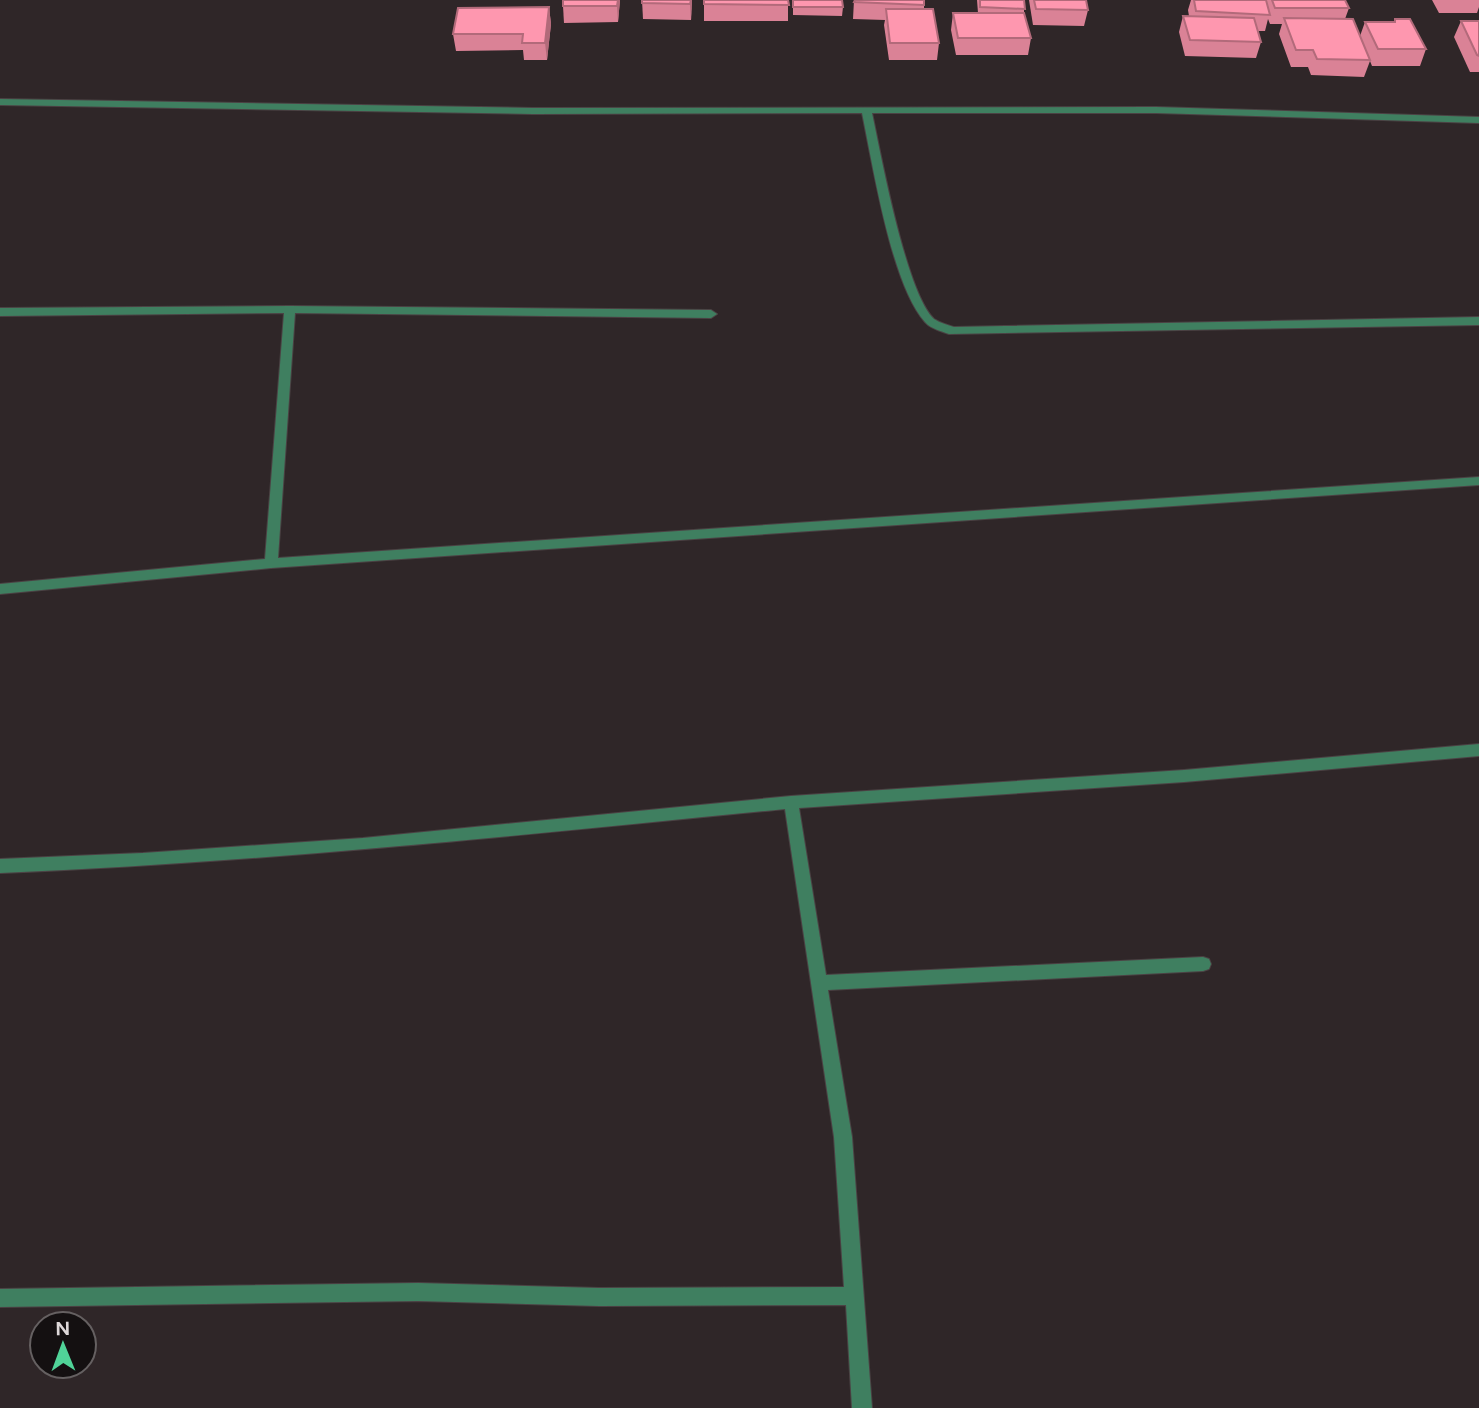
<svg xmlns="http://www.w3.org/2000/svg" width="1479" height="1408" viewBox="0 0 1479 1408" font-family="Figtree,sans-serif">
<style>
.lines{fill:none;stroke-linecap:round;stroke-linejoin:round}
.street-casing{stroke:#4b4244;stroke-width:2}
.street{fill:#3f7f60;fill-rule:evenodd}
.wall{fill:#da8296}
.shaded-wall{fill:#b26a7a}
.building{fill:#fe97af;stroke:#b26a7a;stroke-width:2}
</style>
<rect width="100%" height="100%" fill="#2f2628"/>
<g class="lines">
<defs>
<g id="street">
<path d="M0,99L533,108L1156,107L1479,117V123L1156,113H872C881,155 906,293 934,319C940,323 948,325 954,327L1479,317V325L949,334C941,331 931,329 925,322C891,284 873,165 862,113L533,114L0,105Z"/>
<path d="M290,306L711,310L717,314L711,318L295,313L278,558L1479,477V485L271,568L0,594V584L265,559L284,313L0,316V308Z"/>
<path d="M1479,744V756L1184,782L799,808L826,975L1203,957L1209,959L1211,964L1209,969L1203,971L828,990L852,1137L872,1408H852L846,1305L599,1306L418,1301L0,1307V1289L418,1283L599,1288L844,1287L834,1137L785,809C523,835 263,862 0,873V859L143,853L363,838L791,796L1184,770Z"/>
</g>
</defs>
<use href="#street" class="street-casing"/>
<use href="#street" class="street"/>
</g>
<g class="wall">
<path d="M563,0H620L618,22L564,23L563,6Z"/>
<path d="M642,0H692L691,20L643,19Z"/>
<rect x="704" y="0" width="84" height="21"/>
<path d="M793,0L843,7L842,16L793,15Z"/>
<path d="M854,0H924V9L939,43L937,60H889L884,25L885,20L853,19Z"/>
<path d="M977,0H1024V13L1031,38L1028,55H956L951,30L953,13H978Z"/>
<path d="M1029,0H1086L1088,10L1084,26L1033,25Z"/>
<path d="M1191,0H1345L1349,8L1345,19L1360,36L1365,22H1394L1395,19L1426,49L1420,66H1372L1370,61L1364,77L1311,75L1308,67H1291L1279,34L1282,24H1270L1268,19L1265,31H1258L1261,42L1256,58L1185,56L1179,32L1183,16H1189L1188,10Z"/>
<path d="M1432,0H1479V7L1477,13H1439Z"/>
<path d="M549,7L551,24L547,60H524L523,50L456,51L453,34Z"/>
<path d="M1461,21H1479V72H1470L1454,37Z"/>
</g>
<g class="shaded-wall">
<path d="M618,0H620L618,22L617,6Z"/>
<path d="M691,0H692L691,20L690,4Z"/>
<path d="M549,7L551,24L547,60L545,43Z"/>
</g>
<g class="building">
<path d="M563,0H618L617,6H563Z"/>
<path d="M642,0H691L690,4L642,3Z"/>
<path d="M704,0H788L789,5L704,4Z"/>
<path d="M793,0H842L843,7H793Z"/>
<path d="M855,0H924V5L854,2Z"/>
<path d="M980,0H1024L1025,9L980,7Z"/>
<path d="M1034,0H1086L1088,10L1036,9Z"/>
<path d="M1194,0H1266L1270,15L1196,11Z"/>
<path d="M1272,0H1345L1349,8H1275Z"/>
<path d="M549,7L545,43H522L523,34H453L458,8Z"/>
<path d="M886,9H933L939,43H890Z"/>
<path d="M953,13H1024L1031,38H958Z"/>
<path d="M1183,16L1254,18L1261,42L1190,40Z"/>
<path d="M1284,18L1353,19L1370,60L1317,59L1313,50H1296Z"/>
<path d="M1395,19H1410L1426,49H1378L1365,22H1395Z"/>
<path d="M1461,21H1479V56L1477,55Z"/>
</g>
<g transform="translate(63 1345) rotate(359)"><circle r="33" fill="#141011" stroke="#656061" stroke-width="2"/>
<path d="M0-5L12 26L0 18L-12 26Z" fill="#50d398"/>
<text y="-10" font-size="19" font-weight="bold" text-anchor="middle" fill="#ded8d9">N</text>
</g>
</svg>
